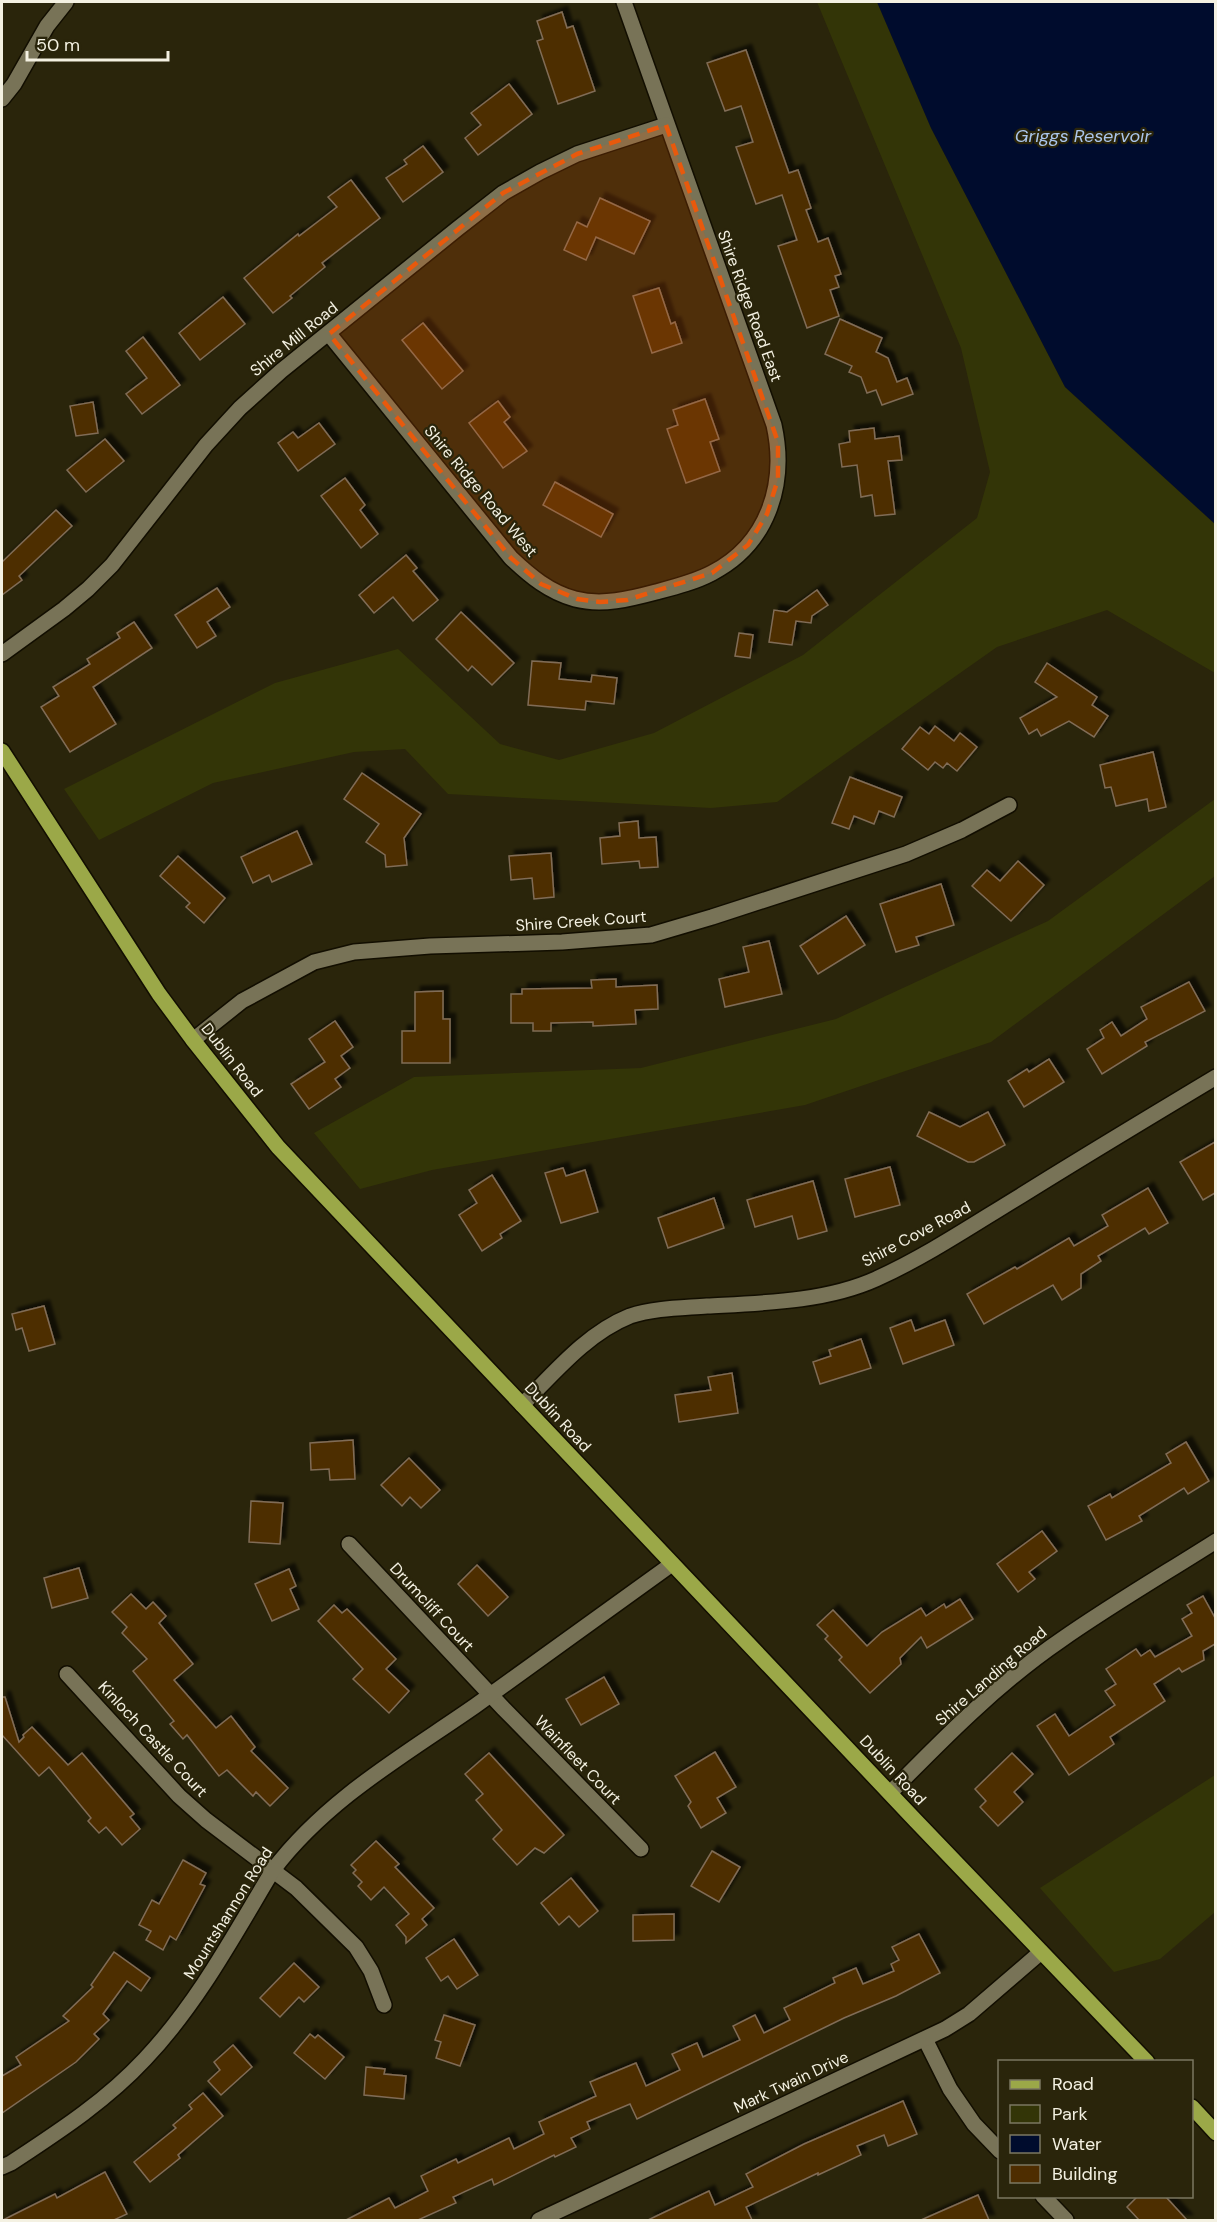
<svg xmlns="http://www.w3.org/2000/svg" width="1217" height="2222" viewBox="0 0 1217 2222" font-family="'DM Sans',sans-serif">
<style>
.green{fill:#333507}
.water{fill:#000c2d}
.building{fill:#4e2d00;stroke:#806c56;stroke-width:1.5;filter:url(#shadow)}
.lines{fill:none;stroke-linecap:round;stroke-linejoin:round}
.minor-casing{stroke:#120e00;stroke-width:18}
.primary-casing{stroke:#120e00;stroke-width:18}
.minor{stroke:#787357;stroke-width:15}
.primary{stroke:#9ba848;stroke-width:15}
.marked{fill:#e8590c;fill-opacity:0.2;stroke:#e8590c;stroke-width:4.5;stroke-dasharray:12 8;stroke-linejoin:round}
.labels{text-anchor:middle;dominant-baseline:central;stroke-width:4.5;stroke-linejoin:round;paint-order:stroke}
.street-label{font-size:16px;fill:#f4f1e2;stroke:#2a250b}
.water-label{font-size:18px;font-style:italic;fill:#abc6ec;stroke:#2a250b}
</style>
<defs>
<filter id="shadow"><feDropShadow dx="5.5" dy="-5.5" stdDeviation="1.5" flood-color="#0009"/></filter>
</defs>
<rect width="100%" height="100%" fill="#2a250b"/>
<g class="green">
<path d="M817,2H877L931,128L1065,387L1215,524V673L1107,610L997,647L777,802L711,808L448,794L405,749L354,752L213,783L99,840L64,789L275,683L398,649L500,744L559,760L654,733L803,655L977,518L990,472L961,348Z"/>
<path d="M1215,799V876L991,1042L805,1105L432,1170L360,1189L314,1133L414,1077L641,1068L836,1019L1048,921Z"/>
<path d="M1215,1775V1912L1160,1959L1114,1972L1040,1888Z"/>
</g>
<path class="water" d="M877,2H1215V524L1065,387L931,128Z"/>
<g class="building">
<path d="M562,12L567,28L573,26L595,91L558,104L537,41L543,39L537,21Z"/>
<path d="M746,50L789,173L798,170L811,208L806,210L818,242L828,238L841,274L835,276L839,287L830,290L839,316L807,328L778,246L797,240L782,195L756,204L736,147L753,142L741,106L725,111L707,63Z"/>
<path d="M509,84L532,114L478,155L465,138L481,125L471,113Z"/>
<path d="M423,146L443,172L403,202L386,178L407,164L404,160Z"/>
<path d="M351,180L380,218L322,263L325,267L290,296L292,298L273,313L244,278L298,234L299,236L337,207L328,197Z"/>
<path d="M600,198L650,221L634,254L596,237L586,260L564,250L577,222L587,227Z"/>
<path d="M659,288L671,324L675,322L682,343L652,353L633,296Z"/>
<path d="M223,297L245,324L200,360L179,333Z"/>
<path d="M840,319L882,338L876,352L888,358L897,382L907,378L913,394L882,405L876,390L867,393L861,377L849,372L852,366L825,354Z"/>
<path d="M423,323L463,371L442,389L402,340Z"/>
<path d="M143,337L180,385L142,414L126,394L147,378L126,351Z"/>
<path d="M705,399L719,439L710,442L720,471L686,483L667,429L678,425L673,410Z"/>
<path d="M498,401L510,417L504,422L527,451L503,468L469,423Z"/>
<path d="M93,402L98,433L76,436L70,406Z"/>
<path d="M319,423L335,444L298,471L278,443L293,432L298,438Z"/>
<path d="M874,428L875,439L899,436L902,460L888,461L895,514L875,516L872,495L861,497L857,465L842,467L839,444L850,442L849,431Z"/>
<path d="M105,439L124,461L86,492L67,470Z"/>
<path d="M345,478L365,505L360,510L378,534L361,548L321,496Z"/>
<path d="M555,482L613,514L601,537L543,505Z"/>
<path d="M56,510L72,526L19,576L22,580L2,595V562Z"/>
<path d="M406,555L417,568L413,571L438,600L413,621L393,597L374,613L359,595Z"/>
<path d="M217,588L230,607L207,622L216,636L197,648L175,615Z"/>
<path d="M817,590L828,605L812,616L811,623L796,621L792,645L769,642L774,610L787,612Z"/>
<path d="M461,612L514,663L492,685L472,666L468,671L436,639Z"/>
<path d="M134,622L152,648L93,687L116,724L70,752L41,707L59,696L53,687L90,664L87,659L120,638L117,633Z"/>
<path d="M739,633L753,635L750,658L735,656Z"/>
<path d="M532,661L561,663L559,679L591,682L592,675L617,678L614,704L586,701L585,710L528,705Z"/>
<path d="M1047,663L1097,697L1092,705L1108,716L1094,737L1069,721L1041,736L1037,729L1029,734L1020,718L1057,697L1035,682Z"/>
<path d="M935,726L954,741L960,733L977,747L957,771L947,763L943,768L935,762L928,770L902,749L920,727L929,734Z"/>
<path d="M1153,752L1166,807L1149,811L1147,799L1116,806L1111,787L1105,788L1100,765Z"/>
<path d="M362,773L421,814L404,838L407,865L386,867L385,855L366,842L379,824L344,799Z"/>
<path d="M850,777L902,797L894,817L879,811L874,824L854,816L849,829L832,823Z"/>
<path d="M638,821L639,838L656,837L658,867L640,868L639,861L602,864L600,838L620,836L619,823Z"/>
<path d="M297,831L312,864L272,882L269,875L253,883L241,857Z"/>
<path d="M551,853L554,897L534,899L532,878L511,880L509,856Z"/>
<path d="M178,856L225,898L204,923L186,907L190,903L160,876Z"/>
<path d="M1018,861L1044,885L1011,921L972,886L987,870L1000,881Z"/>
<path d="M941,884L954,925L916,937L919,945L896,952L880,904Z"/>
<path d="M846,916L865,945L818,974L800,946Z"/>
<path d="M769,941L782,994L725,1007L719,979L749,972L743,947Z"/>
<path d="M616,979V987L657,985L658,1009L635,1010L636,1024L593,1026V1022L551,1023V1031H533V1023H511V994H522V989L592,988L591,980Z"/>
<path d="M1189,982L1205,1011L1145,1042L1147,1046L1102,1074L1087,1049L1104,1038L1100,1030L1112,1022L1121,1036L1147,1019L1141,1007Z"/>
<path d="M443,991V1019H450V1063H402V1031H415V992Z"/>
<path d="M335,1021L353,1047L341,1056L350,1068L335,1079L341,1087L309,1109L291,1084L325,1062L309,1039Z"/>
<path d="M1049,1059L1064,1082L1024,1107L1008,1081L1027,1069L1029,1072Z"/>
<path d="M929,1112L960,1127L988,1112L1005,1145L974,1162H968L917,1136Z"/>
<path d="M1215,1142V1193L1203,1200L1180,1162Z"/>
<path d="M890,1167L900,1205L855,1217L845,1179Z"/>
<path d="M563,1168L566,1176L585,1170L598,1212L561,1223L545,1173Z"/>
<path d="M492,1175L521,1221L500,1234L502,1238L482,1251L459,1215L477,1203L469,1190Z"/>
<path d="M813,1181L827,1231L798,1239L792,1216L755,1227L747,1200Z"/>
<path d="M1148,1188L1168,1223L1149,1234L1145,1228L1098,1256L1101,1261L1081,1274V1288L1062,1300L1053,1285L984,1324L967,1294L1015,1267L1017,1269L1069,1238L1074,1246L1108,1226L1102,1215Z"/>
<path d="M714,1198L724,1228L668,1248L658,1218Z"/>
<path d="M44,1306L55,1344L29,1351L22,1328L16,1330L12,1314Z"/>
<path d="M911,1320L915,1331L945,1320L954,1345L903,1364L890,1328Z"/>
<path d="M861,1339L871,1368L820,1384L813,1362L831,1356L829,1350Z"/>
<path d="M732,1373L738,1413L679,1422L675,1395L711,1390L708,1377Z"/>
<path d="M353,1440L355,1479L330,1480L329,1469L311,1470L310,1443Z"/>
<path d="M1186,1442L1209,1481L1188,1494L1184,1488L1139,1516L1142,1521L1106,1540L1088,1506L1110,1494L1112,1498L1171,1463L1166,1454Z"/>
<path d="M409,1458L440,1490L421,1508L410,1497L402,1506L381,1485Z"/>
<path d="M251,1501L283,1503L280,1544L249,1542Z"/>
<path d="M1042,1531L1057,1551L1029,1572L1035,1579L1018,1592L997,1564Z"/>
<path d="M477,1565L508,1597L488,1616L458,1584Z"/>
<path d="M79,1568L88,1598L52,1608L44,1578Z"/>
<path d="M289,1569L296,1586L290,1589L299,1609L272,1621L255,1584Z"/>
<path d="M131,1594L146,1609L153,1602L166,1616L159,1623L193,1664L174,1680L216,1728L231,1716L255,1747L251,1751L288,1788L270,1806L256,1792L253,1796L227,1770L219,1776L187,1735L183,1739L170,1724L174,1721L133,1671L147,1659L122,1633L127,1627L112,1612Z"/>
<path d="M1203,1596L1215,1618V1644L1203,1651L1204,1660L1182,1672L1179,1668L1154,1684L1165,1701L1110,1737L1114,1744L1069,1775L1037,1726L1055,1714L1069,1736L1115,1705L1105,1691L1116,1684L1106,1669L1136,1649L1141,1656L1150,1650L1155,1657L1192,1636L1182,1619L1192,1613L1187,1605Z"/>
<path d="M960,1599L973,1619L927,1648L921,1637L900,1658L901,1664L870,1693L839,1660L842,1657L825,1639L828,1636L817,1625L833,1610L867,1646L882,1632L921,1608L926,1616L944,1604L946,1608Z"/>
<path d="M334,1605L342,1613L347,1609L396,1659L386,1669L409,1691L389,1713L353,1679L363,1669L318,1621Z"/>
<path d="M604,1677L619,1704L581,1725L566,1699Z"/>
<path d="M2,1697H5L19,1742L24,1737L23,1735L32,1727L68,1765L82,1753L134,1814L130,1817L140,1829L122,1845L106,1827L99,1833L88,1821L91,1818L49,1767L39,1776L2,1735Z"/>
<path d="M715,1752L736,1787L717,1798L726,1813L701,1828L688,1806L691,1802L675,1776Z"/>
<path d="M489,1753L564,1835L544,1853L535,1848L517,1865L493,1839L502,1830L476,1800L483,1794L465,1774Z"/>
<path d="M1012,1753L1033,1774L1014,1792L1023,1802L998,1826L980,1807L986,1801L975,1789Z"/>
<path d="M376,1841L399,1864L395,1867L434,1908L422,1919L427,1925L406,1943V1937L396,1925L409,1914L384,1887L371,1900L358,1886L362,1882L353,1873L356,1870L351,1865Z"/>
<path d="M712,1851L740,1867L719,1902L691,1886Z"/>
<path d="M183,1860L206,1873L200,1884L205,1886L176,1940L170,1936L163,1950L146,1940L151,1931L139,1925L152,1900L159,1904Z"/>
<path d="M571,1878L598,1911L579,1927L569,1916L559,1925L541,1903Z"/>
<path d="M674,1914V1940L633,1941V1915Z"/>
<path d="M919,1934L940,1973L896,1996L844,2018L637,2119L630,2104L587,2122L590,2129L571,2138L576,2147L555,2157L554,2155L494,2185L492,2179L453,2197L456,2203L418,2220H346L389,2198L395,2208L428,2191L421,2176L456,2159L458,2163L509,2138L514,2149L544,2134L539,2122L596,2096L590,2082L636,2063L646,2086L680,2070L672,2054L697,2043L703,2057L740,2040L733,2026L755,2015L764,2033L790,2020L784,2008L835,1983L833,1978L856,1968L863,1984L894,1971L891,1964L899,1960L892,1947Z"/>
<path d="M454,1939L478,1975L457,1989L448,1976L441,1981L426,1958Z"/>
<path d="M114,1952L150,1978L141,1991L127,1981L103,2014L109,2020L94,2034L99,2039L76,2062L2,2113V2076L21,2065L16,2057L69,2021L63,2016L93,1987L91,1985Z"/>
<path d="M294,1963L319,1987L304,2002L299,1997L280,2017L260,1998Z"/>
<path d="M444,2015L475,2025L460,2066L436,2058L441,2042L435,2040Z"/>
<path d="M310,2034L315,2038L318,2035L344,2057L325,2079L294,2053Z"/>
<path d="M233,2045L252,2067L221,2095L208,2081L220,2070L214,2062Z"/>
<path d="M366,2067L385,2069L384,2074L406,2076L404,2099L364,2095Z"/>
<path d="M203,2093L223,2116L178,2155L180,2158L150,2182L134,2162L176,2128L173,2125L192,2109L189,2105Z"/>
<path d="M903,2101L917,2134L888,2146L884,2135L857,2146L861,2155L818,2175V2173L746,2207L752,2220H648L709,2191L715,2205L753,2187L746,2174L804,2144Z"/>
<path d="M105,2172L127,2214L114,2220H3L55,2194L57,2198Z"/>
<path d="M978,2195L989,2220H921Z"/>
<path d="M1138,2196H1165L1187,2220H1139L1127,2207Z"/>
</g>
<g class="lines">
<defs>
<g id="minor">
<path d="M2,99L14,84L47,26L66,2"/>
<path d="M329,334L511,558C530,576 549,592 575,599C602,606 630,599 656,592C675,587 695,582 712,573C768,544 787,484 774,425L624,2"/>
<path d="M2,654L64,609L88,589L112,565L206,445L240,408L281,371L457,229L503,193L540,172L577,154L666,125"/>
<path d="M193,1040L242,1001L314,962L354,952L430,946L562,942L651,935L712,917L906,854L962,830L1009,805"/>
<path d="M522,1405C554,1373 587,1333 630,1316C654,1308 681,1308 707,1306C762,1303 825,1302 876,1279C927,1256 974,1224 1022,1195C1086,1155 1151,1116 1216,1077"/>
<path d="M349,1544L503,1708L641,1849"/>
<path d="M67,1674L179,1796L206,1820L296,1888L356,1947L371,1971L384,2005"/>
<path d="M890,1793C943,1739 998,1683 1061,1640C1111,1605 1164,1574 1216,1541"/>
<path d="M925,2039L950,2089L974,2124L1000,2151"/>
<path d="M2,2167L11,2163C58,2132 106,2101 145,2059C198,2003 234,1935 273,1870C327,1799 403,1756 475,1706C541,1659 606,1611 672,1564"/>
<path d="M1043,2196L1066,2220"/>
<path d="M539,2220L945,2029L969,2014L1041,1952"/>
</g>
<g id="primary">
<path d="M2,751L159,994L193,1040L278,1147L915,1820L1147,2062"/>
<path d="M1192,2107L1216,2133"/>
</g>
</defs>
<use href="#minor" class="minor-casing"/>
<use href="#primary" class="primary-casing"/>
<use href="#minor" class="minor"/>
<use href="#primary" class="primary"/>
</g>
<path class="marked" d="M666,125L778,442V479L767,514L748,545L712,573L627,600L600,602L577,599L541,584L511,558L329,334L503,193L577,154Z"/>
<g class="labels">
<g class="street-label">
<text transform="translate(750 306) rotate(70)">Shire Ridge Road East</text>
<text transform="translate(294 339) rotate(-39)">Shire Mill Road</text>
<text transform="translate(481 491) rotate(50)">Shire Ridge Road West</text>
<text transform="translate(581 921) rotate(-4)">Shire Creek Court</text>
<text transform="translate(232 1060) rotate(52)">Dublin Road</text>
<text transform="translate(916 1234) rotate(-28)">Shire Cove Road</text>
<text transform="translate(558 1417) rotate(47)">Dublin Road</text>
<text transform="translate(432 1607) rotate(47)">Drumcliff Court</text>
<text transform="translate(991 1676) rotate(-41)">Shire Landing Road</text>
<text transform="translate(153 1739) rotate(47)">Kinloch Castle Court</text>
<text transform="translate(578 1760) rotate(46)">Wainfleet Court</text>
<text transform="translate(893 1770) rotate(47)">Dublin Road</text>
<text transform="translate(228 1913) rotate(-58)">Mountshannon Road</text>
<text transform="translate(791 2082) rotate(-25)">Mark Twain Drive</text>
</g>
<g class="water-label">
<text x="1083" y="136">Griggs Reservoir</text>
</g>
</g>
<rect width="1217" height="2222" fill="none" stroke="#f4f1e2" stroke-width="6"/>
<rect x="998" y="2060" width="195" height="138" fill="#2a250b" stroke="#7b7761" stroke-width="1.5"/>
<rect x="1010" y="2080" width="30" height="9" fill="#9ba848" stroke="#7b7761" stroke-width="1.5"/>
<text x="1052" y="2090" font-size="18" fill="#f4f1e2">Road</text>
<rect x="1010" y="2105" width="30" height="18" fill="#333507" stroke="#7b7761" stroke-width="1.5"/>
<text x="1052" y="2120" font-size="18" fill="#f4f1e2">Park</text>
<rect x="1010" y="2135" width="30" height="18" fill="#000c2d" stroke="#7b7761" stroke-width="1.5"/>
<text x="1052" y="2150" font-size="18" fill="#f4f1e2">Water</text>
<rect x="1010" y="2165" width="30" height="18" fill="#4e2d00" stroke="#7b7761" stroke-width="1.5"/>
<text x="1052" y="2180" font-size="18" fill="#f4f1e2">Building</text>
<path d="M27 51v9h141v-9" fill="none" stroke="#f4f1e2" stroke-width="3"/>
<text x="36" y="51" font-size="18" fill="#f4f1e2" stroke="#2a250b" stroke-width="4.5" paint-order="stroke">50 m</text>
</svg>
